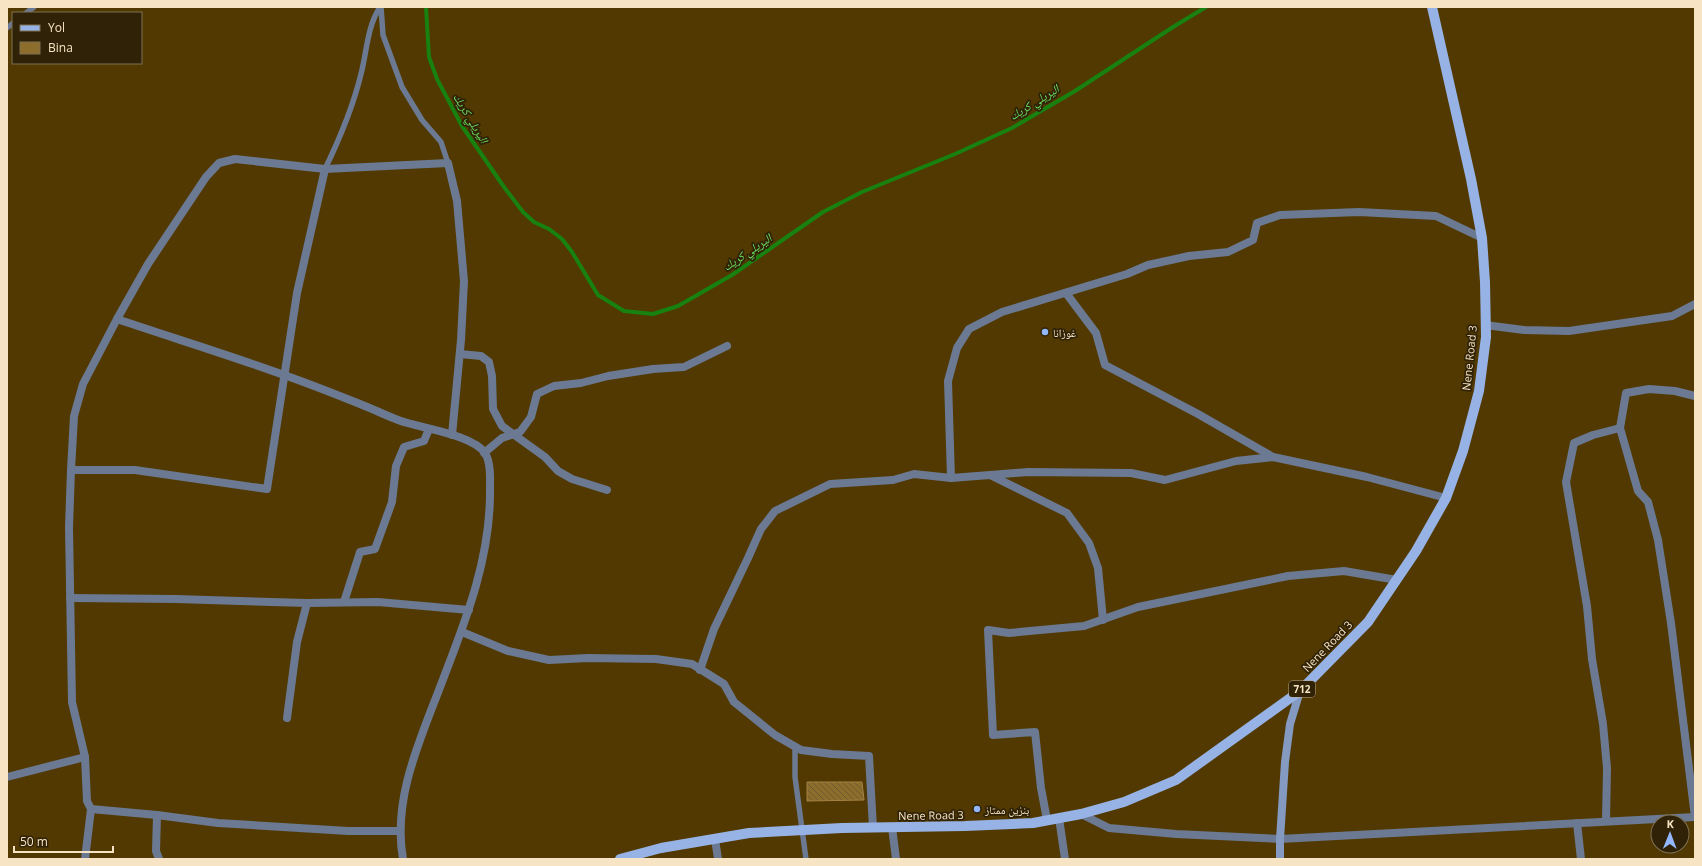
<svg xmlns="http://www.w3.org/2000/svg" width="1702" height="866" viewBox="0 0 1702 866" font-family="'Open Sans','Noto Naskh Arabic',sans-serif">
<style>
.lines{fill:none;stroke-linecap:round;stroke-linejoin:round}
.stream{stroke:#188110;stroke-width:4}
.building{fill:url(#building-back-hatch);stroke:#a58343}
.lane{stroke:#6b7992;stroke-width:5.5}
.street{stroke:#6b7992;stroke-width:8}
.secondary{stroke:#849ac0;stroke-width:8}
.primary{stroke:#97b2e4;stroke-width:10}
.poi-dot{fill:#92b7fd;stroke:#302207;stroke-width:1.5}
.labels{text-anchor:middle;dominant-baseline:central;stroke-width:3.5;stroke-linejoin:round;paint-order:stroke}
.shield{fill:#302207;stroke:#bbaa8b;stroke-width:1}
.shield-label{font-size:10px;font-weight:bold;fill:#f6e4c4}
.poi-label{font-size:11px;fill:#f6e4c4;stroke:#302207;text-anchor:start}
.street-label{font-size:11px;fill:#f6e4c4;stroke:#302207}
.water-label{font-size:12px;font-style:italic;fill:#6be161;stroke:#302207}
</style>
<defs>
<pattern id="building-back-hatch" width="6" height="6" patternUnits="userSpaceOnUse"><rect width="6" height="6" fill="#8d6d2b"/><path d="M-1 5l2 2M0 0l6 6M5-1l2 2" fill="none" stroke="#6f5b32"/></pattern>
</defs>
<rect width="100%" height="100%" fill="#513901"/>
<g class="lines">
<path class="stream" d="M426,7L429,57L437,79L462,126L504,187L523,212L534,222L549,229L562,239L572,252L598,295L624,311L653,314L678,306L732,275L823,212L862,192L955,154L1012,128L1075,91L1173,27L1206,7"/>
</g>
<path class="building" d="M807,782H862L864,800L807,801Z"/>
<g class="lines">
<g class="lane">
<path d="M381,7L383,35L402,87L422,120L441,142L448,163"/>
<path d="M26,13L34,7"/>
<path d="M7,28L13,23"/>
<path d="M325,169C340,138 353,107 361,74C367,51 367,27 380,7"/>
<path d="M795,746V777L806,859"/>
</g>
<g class="street">
<path d="M1066,293L1096,333L1105,365L1198,414L1273,457"/>
<path d="M117,319C173,338 229,355 284,375C310,384 335,394 360,404C373,409 385,415 398,420C419,428 472,434 485,453C491,463 490,478 490,489C491,557 466,620 442,682C421,738 392,798 403,859"/>
<path d="M1485,325L1524,330L1569,331L1672,316L1695,304"/>
<path d="M460,354L481,356L489,362L492,376L493,409L502,426L545,457L558,471L572,479L607,490"/>
<path d="M484,453L502,438L520,432L531,417L537,394L554,386L581,383L608,376L653,369L684,367L727,346"/>
<path d="M71,470H135L267,489L297,293L325,169"/>
<path d="M990,475L1028,472L1131,473L1165,480L1236,461L1273,457L1367,477L1446,498"/>
<path d="M951,478L990,475L1067,513L1089,543L1098,568L1103,620"/>
<path d="M70,598L176,599L307,603L378,602L469,610"/>
<path d="M344,602L360,552L375,549L392,502L396,466L404,447L424,441L429,429"/>
<path d="M462,632L508,651L549,660L588,658L656,659L692,664L724,684L734,702L775,735L801,750L832,754L869,756L873,828"/>
<path d="M700,670L714,629L748,558L761,529L775,511L830,484L893,480L914,474L951,478L948,381L957,348L969,329L1002,312L1127,274L1148,265L1189,256L1228,252L1253,240L1257,223L1280,215L1359,212L1436,216L1482,238"/>
<path d="M287,718L297,642L307,603"/>
<path d="M7,777L85,757"/>
<path d="M1081,814L1109,828L1176,834L1280,839L1695,817"/>
<path d="M157,815L156,851L159,859"/>
<path d="M1695,817L1671,623L1658,540L1648,502L1638,491L1620,428L1626,393L1649,389L1675,391L1695,396"/>
<path d="M1059,818L1065,859"/>
<path d="M1047,820L1041,788L1035,732L993,735L988,630L1009,633L1084,626L1138,607L1288,576L1344,571L1397,580"/>
<path d="M1606,820L1607,768L1603,724L1592,659L1587,606L1566,482L1574,443L1593,435L1620,428"/>
<path d="M1577,823L1581,859"/>
<path d="M892,827L896,859"/>
<path d="M400,831H348L218,823L157,815L91,809L87,801L85,757L72,702L69,527L71,470L74,416L83,384L117,319L148,264L206,177L219,163L235,159L325,169L448,163L457,201L464,281L461,340L452,435"/>
<path d="M715,839L718,859"/>
<path d="M85,859L91,809"/>
</g>
<path class="secondary" d="M1280,859V839L1285,762L1290,724L1300,691"/>
<path class="primary" d="M620,859L661,848L749,833L842,828L965,826L1033,823L1081,814L1124,802L1176,780L1300,691L1368,622L1416,551L1446,498L1463,451L1479,391L1486,337L1485,282L1482,238L1471,179L1432,7"/>
</g>
<g class="poi-dot">
<circle cx="1045" cy="332" r="4"/>
<circle cx="977" cy="809" r="4"/>
</g>
<g class="labels">
<rect class="shield" x="1289" y="681" width="26" height="16" rx="3"/>
<g class="shield-label">
<text x="1302" y="689">712</text>
</g>
<g class="poi-label">
<text x="1053" y="332">غوزانا</text>
<text x="985" y="809">بنزين ممتاز</text>
</g>
<g class="street-label">
<text transform="translate(1469 358) rotate(-84)">Nene Road 3</text>
<text transform="translate(1327 646) rotate(-46)">Nene Road 3</text>
<text transform="translate(931 815) rotate(-1)">Nene Road 3</text>
</g>
<g class="water-label">
<text transform="translate(1034 102) rotate(-32)">اليريلي كريك</text>
<text transform="translate(471 118) rotate(59)">اليريلي كريك</text>
<text transform="translate(747 252) rotate(-34)">اليريلي كريك</text>
</g>
</g>
<rect width="1702" height="866" fill="none" stroke="#f6e4c4" stroke-width="16"/>
<rect x="12" y="12" width="130" height="52" fill="#302207" stroke="#7f7053"/>
<rect x="20" y="25" width="20" height="6" fill="#97b2e4" stroke="#7f7053"/>
<text x="48" y="32" font-size="12" fill="#f6e4c4">Yol</text>
<rect x="20" y="42" width="20" height="12" fill="#8d6d2b" stroke="#7f7053"/>
<text x="48" y="52" font-size="12" fill="#f6e4c4">Bina</text>
<g transform="translate(1670 834) rotate(1)"><circle r="19" fill="#302207" stroke="#7f7053"/>
<path d="M0-3L7 15L0 10L-7 15Z" fill="#92b7fd"/>
<text y="-6" font-size="11" font-weight="bold" text-anchor="middle" fill="#f6e4c4">K</text>
</g>
<path d="M14 846v6h99v-6" fill="none" stroke="#f6e4c4" stroke-width="2"/>
<text x="20" y="846" font-size="12" fill="#f6e4c4" stroke="#302207" stroke-width="3" paint-order="stroke">50 m</text>
</svg>
